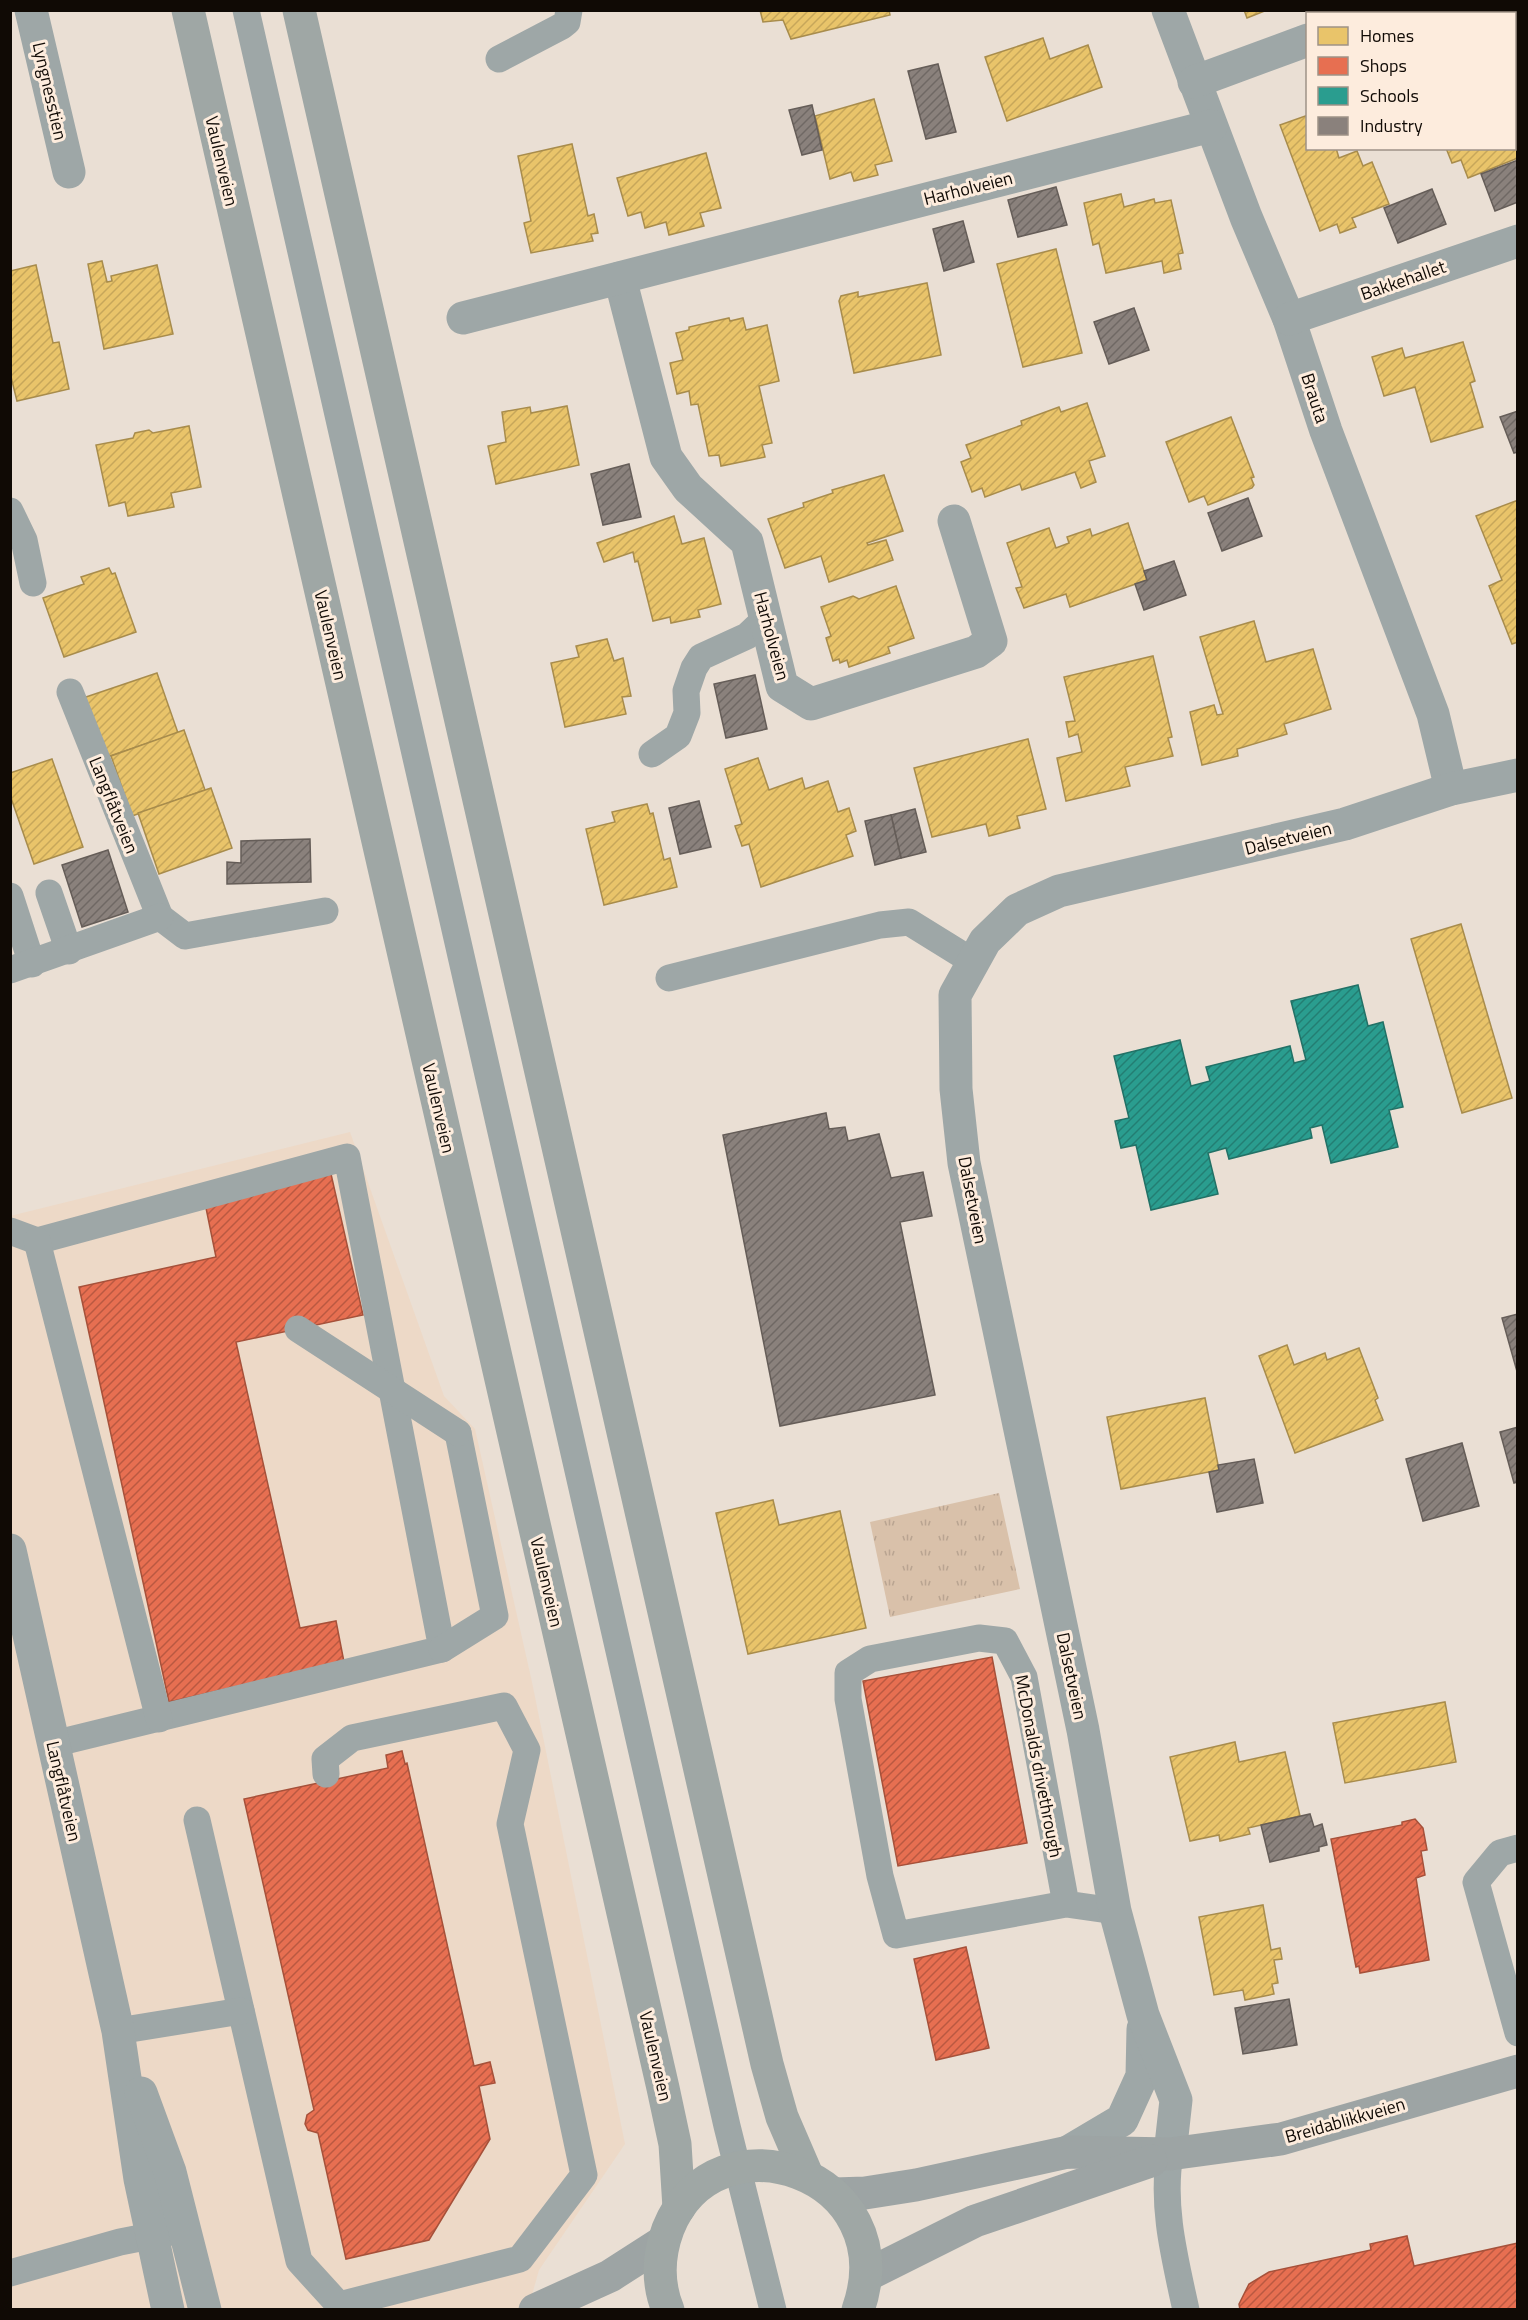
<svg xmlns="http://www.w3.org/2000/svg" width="1528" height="2320" viewBox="0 0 1528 2320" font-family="'Titillium Web',sans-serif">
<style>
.built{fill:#edd9c7}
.park{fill:url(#park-tufts)}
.homes{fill:url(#homes-hatch);stroke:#a88c4c;stroke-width:1.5}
.shops{fill:url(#shops-hatch);stroke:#a6513a;stroke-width:1.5}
.schools{fill:url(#schools-hatch);stroke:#227166;stroke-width:1.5}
.industry{fill:url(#industry-hatch);stroke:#655d58;stroke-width:1.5}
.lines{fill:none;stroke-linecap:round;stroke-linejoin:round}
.lane{stroke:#9ea7a7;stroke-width:27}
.street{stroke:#9ea7a7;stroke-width:33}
.secondary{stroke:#9da4a4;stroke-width:33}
.primary{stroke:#9fa7a5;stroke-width:33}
.lane-bridge{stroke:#9ea7a7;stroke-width:27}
.labels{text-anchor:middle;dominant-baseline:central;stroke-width:6;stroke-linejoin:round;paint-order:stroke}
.street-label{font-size:18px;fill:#100a05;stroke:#fdecdd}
</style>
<defs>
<pattern id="park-tufts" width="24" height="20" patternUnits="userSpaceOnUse" patternTransform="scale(1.5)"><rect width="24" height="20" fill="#d9c1aa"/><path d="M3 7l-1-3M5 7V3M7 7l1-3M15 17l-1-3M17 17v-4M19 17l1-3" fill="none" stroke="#b9a491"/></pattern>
<pattern id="homes-hatch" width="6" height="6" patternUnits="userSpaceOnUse" patternTransform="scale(1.5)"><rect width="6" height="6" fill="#e9c46a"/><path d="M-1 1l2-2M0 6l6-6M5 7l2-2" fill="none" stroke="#c7a75a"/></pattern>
<pattern id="shops-hatch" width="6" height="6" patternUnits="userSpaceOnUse" patternTransform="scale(1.5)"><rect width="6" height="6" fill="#e76f51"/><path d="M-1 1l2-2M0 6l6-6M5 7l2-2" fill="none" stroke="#ba5941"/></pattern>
<pattern id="schools-hatch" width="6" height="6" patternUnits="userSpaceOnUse" patternTransform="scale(1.5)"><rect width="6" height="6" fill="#2a9d8f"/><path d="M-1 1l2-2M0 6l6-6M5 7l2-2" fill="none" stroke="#237e73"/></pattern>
<pattern id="industry-hatch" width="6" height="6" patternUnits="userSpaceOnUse" patternTransform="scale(1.5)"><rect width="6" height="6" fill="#8a817c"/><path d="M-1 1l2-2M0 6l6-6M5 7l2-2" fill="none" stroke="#6f6864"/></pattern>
</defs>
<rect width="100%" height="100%" fill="#eadfd4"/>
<path class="built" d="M350,1132L444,1396L475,1429L532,1682L625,2144L539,2270L528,2309H11L10,1216Z"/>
<path class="park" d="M999,1493L1020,1589L890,1617L870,1522Z"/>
<g class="homes">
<path d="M760,10H889L890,15L791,39L783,20L763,22Z"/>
<path d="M1244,10H1267L1247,18Z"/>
<path d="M1043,38L1050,59L1088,45L1102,87L1007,121L985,57Z"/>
<path d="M1518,84V158L1468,178L1461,160L1452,163L1446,148H1514V85Z"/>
<path d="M874,99L892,161L875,165L878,175L854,181L851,172L830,179L815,116Z"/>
<path d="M1308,115V148H1336L1339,158L1357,151L1363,166L1372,162L1389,204L1352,218L1356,227L1340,233L1337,224L1320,231L1280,125Z"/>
<path d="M572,144L588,216L594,214L598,233L591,234L593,241L531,253L524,223L531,221L518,156Z"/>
<path d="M706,153L721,208L700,213L704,226L669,235L666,222L645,228L641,212L628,216L617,178Z"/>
<path d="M1121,194L1124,207L1154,199L1155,203L1171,200L1183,253L1178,254L1181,269L1164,273L1162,261L1106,273L1099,243L1093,245L1084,203Z"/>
<path d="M1056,249L1082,353L1023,367L997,264Z"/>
<path d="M102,261L107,282L112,281L111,276L157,265L173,334L104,349L88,264Z"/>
<path d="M36,265L53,343L59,342L69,389L17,401L10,373V271Z"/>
<path d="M927,283L941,355L854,373L839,301L841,296L858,292V297Z"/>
<path d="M729,318L730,321L743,318L746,330L767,325L779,381L759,386L772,443L762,445L765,457L721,466L719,455L709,456L698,404L691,405L689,391L677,394L670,363L683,360L676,333L689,330V327Z"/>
<path d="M1463,342L1475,381L1470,383L1483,427L1431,442L1415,387L1384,396L1372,357L1402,348L1405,358Z"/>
<path d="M1087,403L1105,456L1089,461L1096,482L1081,488L1075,472L1022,490L1020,484L985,497L982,488L972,492L961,462L971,458L966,445L1022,425L1021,421L1059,407L1061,412Z"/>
<path d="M567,406L579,465L496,484L488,446L506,442L502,412L530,407L531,413Z"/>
<path d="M1231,417L1254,477L1251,478L1254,485L1252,488L1208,505L1204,496L1189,502L1166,442Z"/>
<path d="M189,426L201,487L171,493L174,507L128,516L125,502L109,506L96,445L133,438L135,433L149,430L153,433Z"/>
<path d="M884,475L903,531L867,543L868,545L886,540L893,560L829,582L821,556L785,568L768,519L804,507L803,503L833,493L832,490Z"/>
<path d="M1518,500V642L1512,644L1489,586L1502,580L1476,516Z"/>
<path d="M674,516L682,544L704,538L721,604L698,610L700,617L671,623L670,617L653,621L638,561L635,562L633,552L604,562L597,543Z"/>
<path d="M1128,523L1147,580L1070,607L1066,594L1024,608L1016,588L1022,587L1007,543L1049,528L1056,548L1069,543L1067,537L1090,529L1092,536Z"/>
<path d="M109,568L112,574L115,573L136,632L64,657L43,598L84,584L81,577Z"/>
<path d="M896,586L914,638L888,647L890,653L849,667L847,660L840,663L839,659L833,661L826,638L831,636L821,607L853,596L859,599Z"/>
<path d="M1254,621L1266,662L1313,649L1331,709L1284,724L1287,734L1237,749L1238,756L1202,765L1190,712L1214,705L1217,715L1223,714L1200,637Z"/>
<path d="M607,639L614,661L623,658L631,696L622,697L626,714L565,727L551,663L579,657L576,646Z"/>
<path d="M1153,656L1172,737L1168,738L1173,756L1125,767L1130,786L1066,801L1057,758L1082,752L1078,734L1069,737L1066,722L1075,721L1064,677Z"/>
<path d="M157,673L178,733L104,758L83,698Z"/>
<path d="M184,730L205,790L132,816L111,756Z"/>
<path d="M1028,739L1046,809L1017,816L1020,828L989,836L986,824L932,837L914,768Z"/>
<path d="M758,758L769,790L802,778L805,789L828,781L838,812L849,808L856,831L846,835L853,856L761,887L749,844L742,846L735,826L742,824L725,769Z"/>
<path d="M52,759L83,847L34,864L10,795V773Z"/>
<path d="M211,788L232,848L159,874L138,813Z"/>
<path d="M647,804L650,814L653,813L664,860L670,858L677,887L604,905L586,829L615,822L612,812Z"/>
<path d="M1461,924L1512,1098L1462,1113L1411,939Z"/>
<path d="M1287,1345L1294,1365L1325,1353L1327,1360L1359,1348L1378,1398L1375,1400L1383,1420L1295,1453L1259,1356Z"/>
<path d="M1205,1398L1219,1470L1121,1489L1107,1417Z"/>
<path d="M773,1500L779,1525L840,1511L866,1628L748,1654L716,1513Z"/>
<path d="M1445,1702L1456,1762L1345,1783L1333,1723Z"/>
<path d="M1235,1742L1239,1762L1285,1752L1300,1816L1248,1828L1250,1834L1220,1841L1219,1835L1190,1841L1170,1757Z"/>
<path d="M1263,1905L1271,1950L1280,1948L1282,1959L1274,1960L1278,1983L1272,1984L1274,1994L1245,2000L1243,1990L1214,1995L1199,1917Z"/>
</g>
<g class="shops">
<path d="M331,1174L363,1315L236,1342L300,1628L336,1621L344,1662L169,1702L79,1287L216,1257L205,1203Z"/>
<path d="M992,1657L1027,1843L898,1866L863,1681Z"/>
<path d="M402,1751L405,1764L407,1763L474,2066L490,2062L495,2083L479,2086L490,2139L429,2240L346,2259L318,2133L308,2130L305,2124L307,2115L314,2110L244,1799L388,1768L386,1755Z"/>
<path d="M1415,1819L1423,1828L1427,1850L1421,1851L1425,1875L1416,1878L1429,1960L1360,1973L1359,1966L1356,1967L1331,1839L1402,1825V1822Z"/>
<path d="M966,1947L989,2048L936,2060L914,1959Z"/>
<path d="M1407,2236L1414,2266L1518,2243V2310H1240L1239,2304L1249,2284L1269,2272L1371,2250L1370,2244Z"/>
</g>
<path class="schools" d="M1358,985L1368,1026L1383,1022L1403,1107L1389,1110L1398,1147L1331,1163L1322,1125L1310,1128L1312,1138L1229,1159L1226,1148L1208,1153L1218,1194L1151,1210L1136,1145L1121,1148L1115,1121L1129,1118L1114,1056L1180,1040L1191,1086L1210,1081L1206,1067L1290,1046L1294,1063L1306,1060L1291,1001Z"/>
<g class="industry">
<path d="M938,64L956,132L926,139L908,71Z"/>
<path d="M812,105L822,150L802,155L789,110Z"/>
<path d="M1518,160V202L1495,211L1481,174Z"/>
<path d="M1056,187L1067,225L1018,237L1008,200Z"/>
<path d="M1432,189L1446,224L1398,243L1384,208Z"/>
<path d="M963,221L974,262L944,271L933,229Z"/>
<path d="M1134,308L1149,350L1109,364L1094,322Z"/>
<path d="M1518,411V452L1514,453L1500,417Z"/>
<path d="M629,464L641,517L603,525L591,474Z"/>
<path d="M1248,498L1262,536L1222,551L1208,513Z"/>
<path d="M1174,561L1186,595L1144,610L1135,584L1147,580L1144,571Z"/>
<path d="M755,675L767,729L726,738L714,684Z"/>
<path d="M699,801L711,847L680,854L669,808Z"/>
<path d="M915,809L926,852L901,858L891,815Z"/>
<path d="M891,815L901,858L875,865L865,821Z"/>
<path d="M310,839L311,882L227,884V862L241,863V841Z"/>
<path d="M108,850L128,912L82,927L62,865Z"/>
<path d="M826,1113L829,1129L845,1127L848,1141L879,1134L891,1178L923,1172L932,1216L900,1222L935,1395L780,1426L723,1135Z"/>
<path d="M1518,1314V1375L1502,1318Z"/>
<path d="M1518,1427V1482L1514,1483L1500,1432Z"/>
<path d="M1462,1443L1479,1506L1423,1521L1406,1459Z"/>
<path d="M1254,1459L1263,1503L1217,1512L1209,1472L1219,1470L1218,1465Z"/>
<path d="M1310,1814L1314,1827L1322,1824L1327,1845L1319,1847V1851L1270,1862L1261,1825Z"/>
<path d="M1289,1999L1297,2045L1243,2054L1235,2008Z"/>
</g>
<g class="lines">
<g class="lane">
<path d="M246,10L727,2126L773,2310"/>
<path d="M499,59L562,26L567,22L569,10"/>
<path d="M10,511L24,540L33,583"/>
<path d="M70,692L160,917"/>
<path d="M652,754L678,736L687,713L686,691L694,668L701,657L747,636L766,618"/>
<path d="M49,893L69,951"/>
<path d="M10,896L32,964"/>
<path d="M160,917L185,936L325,911"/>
<path d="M10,970L160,917"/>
<path d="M669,978L880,925L909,922L972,961"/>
<path d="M10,1231L37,1241L347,1157L442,1649L53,1744"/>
<path d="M37,1241L159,1719"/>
<path d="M442,1649L495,1616L458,1433"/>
<path d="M197,1820L299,2261L339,2305L520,2259L584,2175L510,1824L527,1750L504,1706L352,1738L325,1759L326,1774"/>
<path d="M1518,1848L1500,1853L1476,1882L1518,2033"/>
<path d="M1066,1904L1024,1677L1005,1641L979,1638L870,1659L848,1673V1699L880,1876L896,1935L1066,1904L1115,1911"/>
<path d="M118,2031L241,2011"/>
<path d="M1170,2154C1161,2206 1175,2259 1186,2310"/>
<path d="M10,2273L120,2242L171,2232"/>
</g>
<g class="street">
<path d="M31,10L69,172"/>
<path d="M1168,10L1246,217L1289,319L1326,431L1433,714L1451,789"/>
<path d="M1378,14L1386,10"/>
<path d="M1194,82L1308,40"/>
<path d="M620,278L666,457L688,488L747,542L782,686L811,704L976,652L991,641L954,521"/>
<path d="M463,318L1211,126"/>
<path d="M1289,319L1518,241"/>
<path d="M10,1550L118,2031L140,2179L168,2310"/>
<path d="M141,2093L170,2172L205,2310"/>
<path d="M1068,2152L1122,2120L1142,2076L1143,2029"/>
<path d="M1170,2154L1176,2100L1143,2015L1115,1911L1083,1730L964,1163L956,1089L955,995L985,941L1017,910L1059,891L1345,824L1451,789L1518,775"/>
</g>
<g class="secondary">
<path d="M835,2194L865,2193L916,2185L1068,2152L1170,2154L1281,2139L1518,2071"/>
<path d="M867,2275L975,2221L1151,2161"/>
<path d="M535,2310L610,2276L663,2242"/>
</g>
<g class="primary">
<path d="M188,10L663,2088L675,2144L679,2208"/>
<path d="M299,10L767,2064L782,2117L807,2175"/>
<path d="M668,2310C657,2283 658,2256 668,2229C715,2109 906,2173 858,2310"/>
</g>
<path class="lane-bridge" d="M298,1329L458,1433"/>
</g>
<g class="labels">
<g class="street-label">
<text transform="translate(50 91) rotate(77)">Lyngnesstien</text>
<text transform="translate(222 161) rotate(77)">Vaulenveien</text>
<text transform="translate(968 188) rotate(-14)">Harholveien</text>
<text transform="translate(1403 280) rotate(-19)">Bakkehallet</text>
<text transform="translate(1315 398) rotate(72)">Brauta</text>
<text transform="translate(331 635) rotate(77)">Vaulenveien</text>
<text transform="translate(772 636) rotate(75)">Harholveien</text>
<text transform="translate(114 805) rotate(68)">Langflåtveien</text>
<text transform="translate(1288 838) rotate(-14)">Dalsetveien</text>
<text transform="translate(439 1108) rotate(77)">Vaulenveien</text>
<text transform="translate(973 1200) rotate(79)">Dalsetveien</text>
<text transform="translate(547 1582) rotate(77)">Vaulenveien</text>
<text transform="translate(1072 1676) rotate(78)">Dalsetveien</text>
<text transform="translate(1039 1766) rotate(79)">McDonalds drivethrough</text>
<text transform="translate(64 1791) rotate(77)">Langflåtveien</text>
<text transform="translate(656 2056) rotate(77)">Vaulenveien</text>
<text transform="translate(1345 2120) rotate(-16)">Breidablikkveien</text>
</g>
</g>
<rect width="1528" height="2320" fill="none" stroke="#100a05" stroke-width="24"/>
<rect x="1306" y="12" width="210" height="138" fill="#fdecdd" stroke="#9e9287" stroke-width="1.5"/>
<rect x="1318" y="27" width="30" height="18" fill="#e9c46a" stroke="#9e9287" stroke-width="1.5"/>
<text x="1360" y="42" font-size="18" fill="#100a05">Homes</text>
<rect x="1318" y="57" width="30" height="18" fill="#e76f51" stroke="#9e9287" stroke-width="1.5"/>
<text x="1360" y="72" font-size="18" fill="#100a05">Shops</text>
<rect x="1318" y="87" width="30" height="18" fill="#2a9d8f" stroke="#9e9287" stroke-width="1.5"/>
<text x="1360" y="102" font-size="18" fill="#100a05">Schools</text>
<rect x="1318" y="117" width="30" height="18" fill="#8a817c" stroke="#9e9287" stroke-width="1.5"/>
<text x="1360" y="132" font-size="18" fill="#100a05">Industry</text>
</svg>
